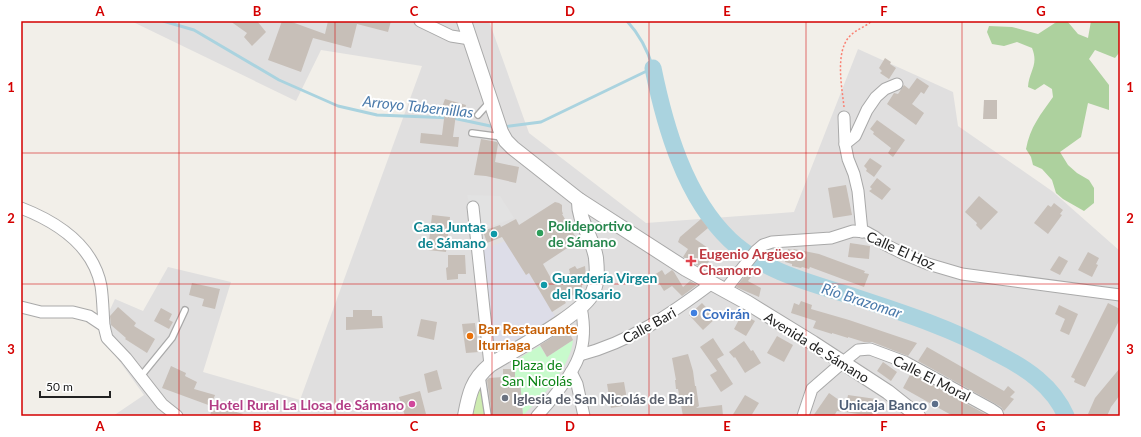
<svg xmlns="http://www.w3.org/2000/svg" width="1141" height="437" viewBox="0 0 1141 437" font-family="Lato,sans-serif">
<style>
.residential{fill:#e0dfdf}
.grass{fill:#cdebb0}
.forest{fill:#add19e}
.park{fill:#c8facc}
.parking{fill:#e2e2e2}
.plaza{fill:#dddde8}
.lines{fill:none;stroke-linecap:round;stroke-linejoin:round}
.stream{stroke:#aad3df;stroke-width:3}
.river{stroke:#aad3df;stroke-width:17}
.building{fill:#c7bfb8}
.service-casing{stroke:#a9a9a9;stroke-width:8}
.minor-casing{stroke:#a9a9a9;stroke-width:13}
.tertiary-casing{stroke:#a9a9a9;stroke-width:16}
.path{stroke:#fa8072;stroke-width:1.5;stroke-dasharray:2 2;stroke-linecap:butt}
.service{stroke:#fff;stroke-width:5.5}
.minor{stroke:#fff;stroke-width:11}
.tertiary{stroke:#fff;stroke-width:14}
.grid{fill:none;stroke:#d40000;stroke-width:1;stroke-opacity:0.55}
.leisure-dot{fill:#2e9e5b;stroke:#fff;stroke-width:1.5}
.culture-dot{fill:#0f9aa8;stroke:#fff;stroke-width:1.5}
.health-dot{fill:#e0444e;stroke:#fff;stroke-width:1.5}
.shop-dot{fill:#3f7fe0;stroke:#fff;stroke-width:1.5}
.food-dot{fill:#e8710a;stroke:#fff;stroke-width:1.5}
.worship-dot{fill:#6b7280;stroke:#fff;stroke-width:1.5}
.hotel-dot{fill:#d1479c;stroke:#fff;stroke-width:1.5}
.service-dot{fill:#5c6f8a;stroke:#fff;stroke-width:1.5}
.labels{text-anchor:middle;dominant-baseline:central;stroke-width:4;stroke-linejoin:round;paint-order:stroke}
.leisure-label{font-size:14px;font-weight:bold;fill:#27864d;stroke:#fff;text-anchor:start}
.culture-label{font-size:14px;font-weight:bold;fill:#0d838f;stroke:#fff;text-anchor:end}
.street-label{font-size:14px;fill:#222;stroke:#fff}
.health-label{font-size:14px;font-weight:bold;fill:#be3a42;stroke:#fff;text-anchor:start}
.shop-label{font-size:14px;font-weight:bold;fill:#366cbe;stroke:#fff;text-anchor:start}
.food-label{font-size:14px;font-weight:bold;fill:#c56008;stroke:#fff;text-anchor:start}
.park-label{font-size:14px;fill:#0c8416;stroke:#fff}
.worship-label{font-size:14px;font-weight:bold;fill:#5b616d;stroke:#fff;text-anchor:start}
.hotel-label{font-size:14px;font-weight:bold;fill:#b23c85;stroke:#fff;text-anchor:end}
.service-label{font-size:14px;font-weight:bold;fill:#4e5e75;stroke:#fff;text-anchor:end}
.water-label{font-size:15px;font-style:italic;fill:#4a7aab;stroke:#fff}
.neatline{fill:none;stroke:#d40000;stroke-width:1.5}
.grid-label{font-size:13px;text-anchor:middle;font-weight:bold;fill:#d40000}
</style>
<rect width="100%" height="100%" fill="#f2efe9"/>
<path class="residential" d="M131,21H489L529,133L646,223L794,212L858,49L953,92L958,126L1052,191L1120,251V416H113L144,395L99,333L115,299L143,311L168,267L231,282L203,372L300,400L422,66L321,50L296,101Z"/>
<path class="grass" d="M479,387L482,389L485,416H472L476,390Z"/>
<path class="forest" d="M1058,21H1067L1078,34L1088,38L1091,21H1120L1119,53L1115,58L1095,50L1089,59L1109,85V110L1088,103L1081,137L1060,152L1068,165L1077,173L1089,180L1094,188V203L1084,211L1063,199L1056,193L1052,180L1042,169L1033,165L1031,157L1026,149C1030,127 1041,114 1053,97L1052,89L1044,84L1035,90L1028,87C1029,71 1039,65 1032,48L1017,42L1004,46L992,44L987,32L989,26L1012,27L1038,34Z"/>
<path class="park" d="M573,340C571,366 542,398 523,415L520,379H515C514,357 523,356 540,346L547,357Z"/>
<path class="parking" d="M467,195L500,196L514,218L478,231Z"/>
<path class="plaza" d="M505,241L526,275L529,273L555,316L493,356L483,250Z"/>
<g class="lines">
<g class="stream">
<path d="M163,21L194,30L279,80L338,106L377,115L453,118L495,127"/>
<path d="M503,127L541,122L653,68C648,51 639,34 627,21"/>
</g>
<path class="river" d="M653,68C665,127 685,197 730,240C764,272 811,283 855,297C904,313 953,329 998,354C1026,368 1053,386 1066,416"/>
</g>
<g class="building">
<path d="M230,21H257L266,32L252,46L244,37L247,33Z"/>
<path d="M282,21H289L325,34L328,21H391L388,32L357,24L351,48L313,38L301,72L268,60Z"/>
<path d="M885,58L891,62L890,64L896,68L889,79L880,73L882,71L879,68Z"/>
<path d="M917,78L929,86L924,94L921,92L912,104L924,113L916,125L887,104L894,93L898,94L904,85L909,89Z"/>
<path d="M445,99L466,105L463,116L456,114L453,137H459L458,147L420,143L421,133L442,135L445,111L441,110Z"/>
<path d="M984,100H997V119H983Z"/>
<path d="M877,120L905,140L893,157L888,153L891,148L873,134L874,132L870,129Z"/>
<path d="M481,139L497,142L498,144L495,162L519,167L516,183L486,176L474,175Z"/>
<path d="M870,158L882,166L874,177L866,171L867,169L864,166Z"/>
<path d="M877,178L891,189L882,200L869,191L872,189L870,187Z"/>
<path d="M846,185L852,215L833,218L828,188Z"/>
<path d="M979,196L998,212L981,230L976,225L977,223L965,212Z"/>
<path d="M555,202L559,203L562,205V211L563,214H562L578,241L543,264L553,282L570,273L569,269L575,266L577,269L585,266L587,284H582V290L564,300L566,303L552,312L529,273L526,275L502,237L487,243L483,231L500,225L501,227L516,219L519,225Z"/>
<path d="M1054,203L1063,210L1060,214L1062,215L1048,234L1034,223L1048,205L1051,207Z"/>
<path d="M432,215L450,217L446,252L428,250Z"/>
<path d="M701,219L708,228L695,239L708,248L706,251L713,255L704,269L683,257L688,249L678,242L680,237Z"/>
<path d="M850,243L870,246L869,259L848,257Z"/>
<path d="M788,249L793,250L794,249L819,254L865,271L864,273L869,274L864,287L810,267L809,269L802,267L801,268L792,266V264L785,262Z"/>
<path d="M1088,252L1099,258L1096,264L1098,265L1092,277L1078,270Z"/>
<path d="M448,255H465L466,274H458V279L447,280L446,268L448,267Z"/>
<path d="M1059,256L1068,261L1060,275L1050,270Z"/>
<path d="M753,266L757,269L748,281L761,288L759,297L736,287Z"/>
<path d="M662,270L665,275L672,270L674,272L683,287L690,281L697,285L682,296L672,286L664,291L654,275Z"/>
<path d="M192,283L220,289L215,309L202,306L204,299L189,295Z"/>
<path d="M801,301L812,305L811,309L849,320L917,343L908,356L872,342H864L848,337V338L832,333V334L813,328L816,321L791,313L794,303L799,305Z"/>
<path d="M702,303L716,318L703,330L689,315Z"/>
<path d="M1108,303L1120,309V319L1085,387L1074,382L1075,379L1071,377Z"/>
<path d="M1059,305L1078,314L1069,335L1060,331L1065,319L1055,314Z"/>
<path d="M118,307L136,323L134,326L155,339L147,353L125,339L126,338L111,325L110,316Z"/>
<path d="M161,308L172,314L169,320L173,322L169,329L154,321Z"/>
<path d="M353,310H372V316H382L383,328L346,330V317H353Z"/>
<path d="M742,314L755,321L746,336L734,329Z"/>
<path d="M421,319L437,322L434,340L417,336Z"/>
<path d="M475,323L479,352L466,353L462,324Z"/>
<path d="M567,328L573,340L547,357L540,345Z"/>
<path d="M777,336L793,345L784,362L767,353Z"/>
<path d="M713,338L724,355L717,359L733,384L721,392L710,375L717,371L700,347Z"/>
<path d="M744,341L751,351L753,350L761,363L745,373L735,357L734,358L729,352Z"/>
<path d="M927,347L1004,391L1008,386L1015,392L1010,397L1014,399L1004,411L1001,407L994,403L918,361Z"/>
<path d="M688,354L693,371L695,386H696L699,406L696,408L722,405L723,416H683L678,389H676L675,380H676L672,358Z"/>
<path d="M883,362L897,372L891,381L877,371Z"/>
<path d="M171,366L186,373L185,376L197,382L194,389L215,395L211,406L162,388Z"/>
<path d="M1120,368V395L1111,407L1107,416H1093L1088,414L1095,398Z"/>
<path d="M503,369H515V379H520L523,416H492L487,380L489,378L503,377Z"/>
<path d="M437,370L442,389L428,393L424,374Z"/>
<path d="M911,373L987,415L989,416H953L903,388Z"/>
<path d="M624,382L628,405L611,408L607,384Z"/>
<path d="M420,391L426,414L405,416L399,397Z"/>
<path d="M829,393L846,405L848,395L876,399L873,416L837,411L834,416H813Z"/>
<path d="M745,395L759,403L751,416H732Z"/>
<path d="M213,405L243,414L242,416H210Z"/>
</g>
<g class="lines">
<defs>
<g id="service">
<path d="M478,115L486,106L491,103"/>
<path d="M472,133L502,137"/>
<path d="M141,376L172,338L185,310"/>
<path d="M482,377L488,416"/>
</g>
<g id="minor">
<path d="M420,21L451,36L470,39"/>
<path d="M844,117L845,144L848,159L854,174L858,191L862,232"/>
<path d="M845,144L855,136L867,110L876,97L885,89L897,84"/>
<path d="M473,207L490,365"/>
<path d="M21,208C57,222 93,245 101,286C103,299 103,313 104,326"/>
<path d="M725,290L756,251L763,245L772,242L831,238L853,231L866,232L875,237L884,244L904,254L928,264L962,274L1120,295"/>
<path d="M21,307L41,312H73L89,316L104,326L107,338L126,358L162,404L177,416"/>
<path d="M580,355C630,342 671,314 712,283"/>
<path d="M571,372L577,384L584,416"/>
<path d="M537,416C550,402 573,374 579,356C585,341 584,322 581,307"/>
<path d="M803,416L812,389L843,362L858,350L870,349L905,362L991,409L997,413L998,416"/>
</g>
<g id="tertiary">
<path d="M464,21L501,132L506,141L513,148L579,200L686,269L748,303L813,343L888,392L918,416"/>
<path d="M465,416C469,394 472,380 490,365C512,351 584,314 593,292C598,281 597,269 596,258C593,238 578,221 579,200"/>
</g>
</defs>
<use href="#service" class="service-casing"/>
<use href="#minor" class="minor-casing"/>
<use href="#tertiary" class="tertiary-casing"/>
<path class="path" d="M844,107C842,88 835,53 849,37C855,30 865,27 872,21"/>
<use href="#service" class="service"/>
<use href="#minor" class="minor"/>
<use href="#tertiary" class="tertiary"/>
</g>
<path class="grid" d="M179,21V416M335,21V416M492,21V416M649,21V416M806,21V416M962,21V416M21,153H1120M21,284H1120"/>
<circle class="leisure-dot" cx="540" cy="233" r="4"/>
<g class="culture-dot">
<circle cx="494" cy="234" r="4"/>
<circle cx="544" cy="285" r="4"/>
</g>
<path class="health-dot" d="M689 255h4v4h4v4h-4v4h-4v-4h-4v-4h4z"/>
<circle class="shop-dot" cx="694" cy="313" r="4"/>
<circle class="food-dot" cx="470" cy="336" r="4"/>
<circle class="worship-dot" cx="505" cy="398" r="4"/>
<circle class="hotel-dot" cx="412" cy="404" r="4"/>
<circle class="service-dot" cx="935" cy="404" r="4"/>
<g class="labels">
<g class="leisure-label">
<text x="548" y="225">Polideportivo<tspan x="548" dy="16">de Sámano</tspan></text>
</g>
<g class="culture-label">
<text x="486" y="226">Casa Juntas<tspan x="486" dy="16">de Sámano</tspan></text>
<text x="552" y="277" text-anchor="start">Guardería Virgen<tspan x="552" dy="16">del Rosario</tspan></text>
</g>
<g class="street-label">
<text transform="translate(901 250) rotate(24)">Calle El Hoz</text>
<text transform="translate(649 325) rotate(-29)">Calle Bari</text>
<text transform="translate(817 347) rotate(32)">Avenida de Sámano</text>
<text transform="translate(932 378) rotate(27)">Calle El Moral</text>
</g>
<g class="health-label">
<text x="699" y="253">Eugenio Argüeso<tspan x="699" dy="16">Chamorro</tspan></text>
</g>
<g class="shop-label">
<text x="702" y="313">Covirán</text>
</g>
<g class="food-label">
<text x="478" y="328">Bar Restaurante<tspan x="478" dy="16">Iturriaga</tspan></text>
</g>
<g class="park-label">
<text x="537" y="364">Plaza de<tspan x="537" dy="16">San Nicolás</tspan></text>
</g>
<g class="worship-label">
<text x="513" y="398">Iglesia de San Nicolás de Bari</text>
</g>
<g class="hotel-label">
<text x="404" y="404">Hotel Rural La Llosa de Sámano</text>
</g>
<g class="service-label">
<text x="927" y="404">Unicaja Banco</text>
</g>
<g class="water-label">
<text transform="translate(418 106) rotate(6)">Arroyo Tabernillas</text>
<text transform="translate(862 300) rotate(18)">Río Brazomar</text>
</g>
</g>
<rect width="1141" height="437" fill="none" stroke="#ffffff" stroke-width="44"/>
<path d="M40 391v6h70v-6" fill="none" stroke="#222222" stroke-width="2"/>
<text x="46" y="391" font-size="12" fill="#222222" stroke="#ffffff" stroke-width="3" paint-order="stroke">50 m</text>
<rect x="22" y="22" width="1097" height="393" class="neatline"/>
<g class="grid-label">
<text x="100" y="16">A</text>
<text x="257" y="16">B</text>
<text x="414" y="16">C</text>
<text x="570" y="16">D</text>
<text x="727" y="16">E</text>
<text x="884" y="16">F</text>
<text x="1041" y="16">G</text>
<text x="11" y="92">1</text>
<text x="1130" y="92">1</text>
<text x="11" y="223">2</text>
<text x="1130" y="223">2</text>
<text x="11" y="354">3</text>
<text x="1130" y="354">3</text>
<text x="100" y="431">A</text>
<text x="257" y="431">B</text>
<text x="414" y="431">C</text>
<text x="570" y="431">D</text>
<text x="727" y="431">E</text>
<text x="884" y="431">F</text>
<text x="1041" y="431">G</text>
</g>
</svg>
